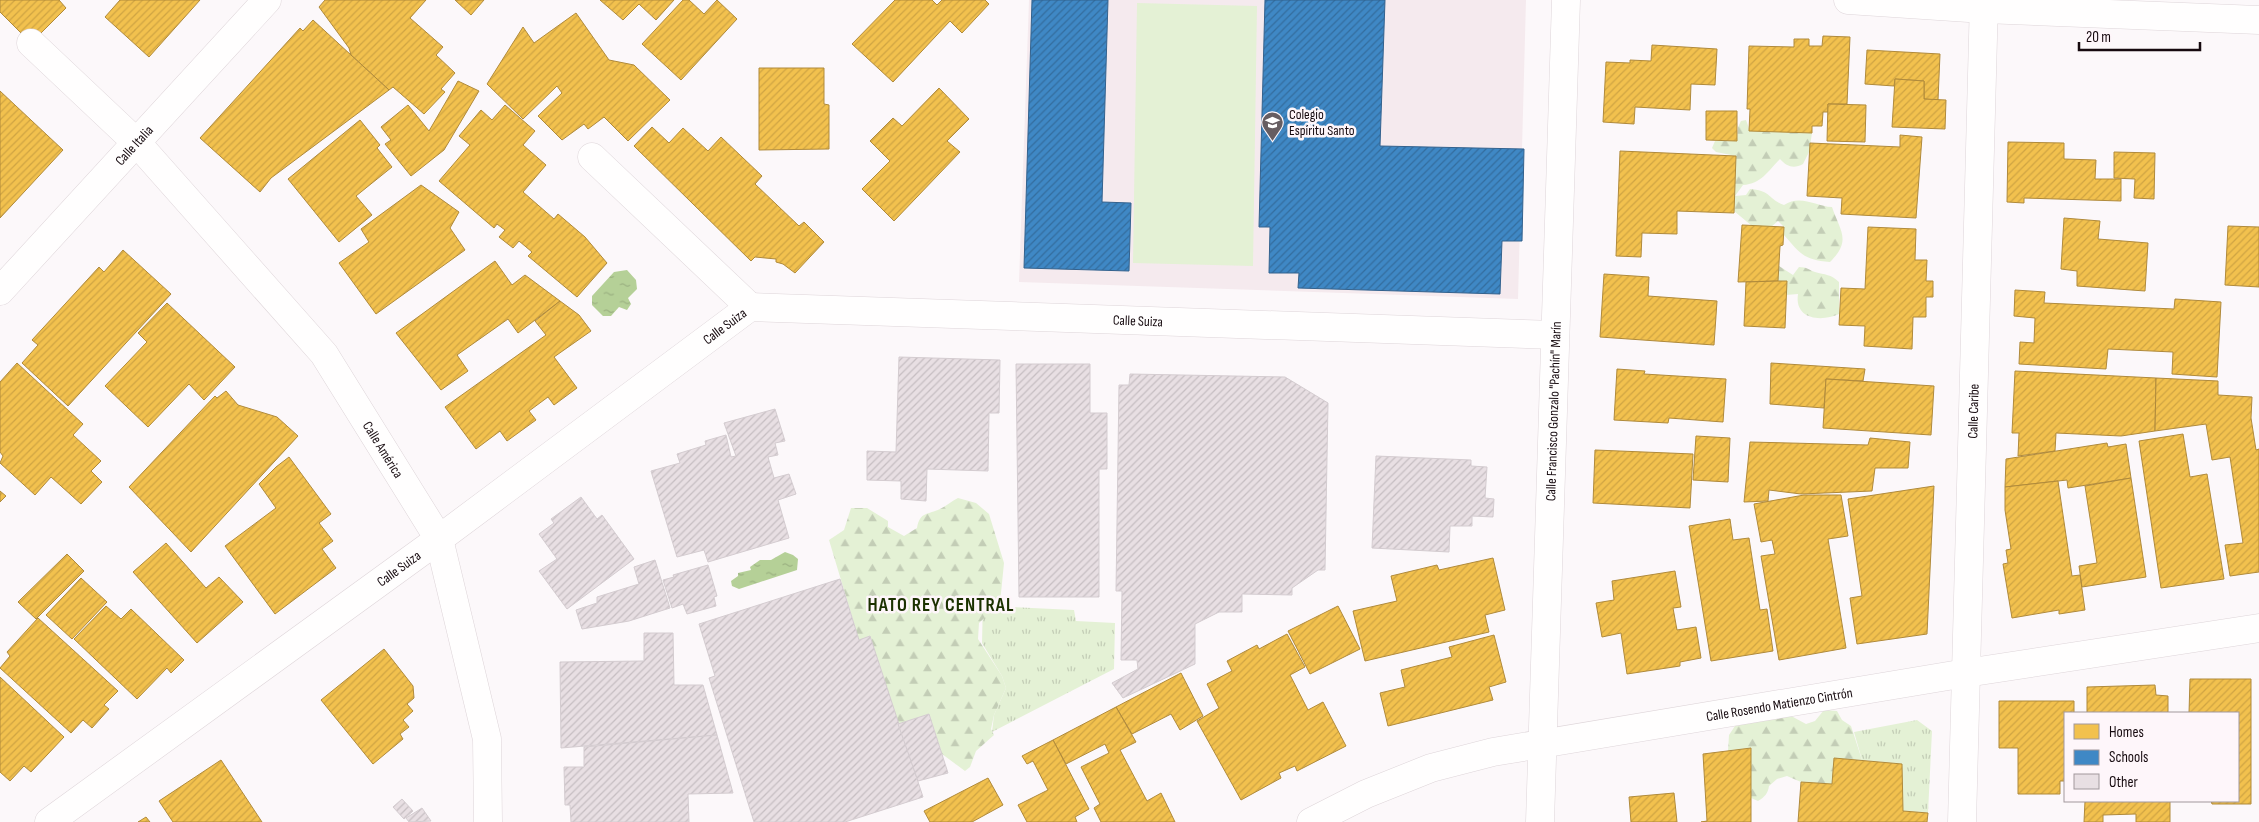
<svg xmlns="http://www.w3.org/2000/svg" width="2259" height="822" viewBox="0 0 2259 822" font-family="'Sofia Sans Condensed',sans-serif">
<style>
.built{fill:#f5eaee}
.grass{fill:url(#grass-tufts)}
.forest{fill:url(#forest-firs)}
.park{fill:#e4f1d5}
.water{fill:url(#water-ripples)}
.homes{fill:url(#homes-hatch);stroke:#b08a3b}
.schools{fill:url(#schools-hatch);stroke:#33628e}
.building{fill:url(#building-hatch);stroke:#d4ccd0}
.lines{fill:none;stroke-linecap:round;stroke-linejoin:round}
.minor-casing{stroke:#ded5d9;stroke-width:29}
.minor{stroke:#fffefe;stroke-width:28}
.labels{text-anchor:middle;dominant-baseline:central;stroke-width:5;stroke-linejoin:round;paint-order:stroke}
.poi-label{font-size:14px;fill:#160a0f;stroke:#fef6fa;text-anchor:start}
.street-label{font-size:14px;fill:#160a0f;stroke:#fef6fa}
.district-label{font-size:19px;font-weight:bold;letter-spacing:1px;fill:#1b3100;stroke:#fef6fa}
</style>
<defs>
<pattern id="grass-tufts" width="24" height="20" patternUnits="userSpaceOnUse" patternTransform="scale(1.25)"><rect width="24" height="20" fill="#e4f1d5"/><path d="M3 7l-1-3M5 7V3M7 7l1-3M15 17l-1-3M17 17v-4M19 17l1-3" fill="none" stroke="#c3cdb6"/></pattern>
<pattern id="forest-firs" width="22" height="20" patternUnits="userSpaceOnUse" patternTransform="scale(1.25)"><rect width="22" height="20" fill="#e4f1d5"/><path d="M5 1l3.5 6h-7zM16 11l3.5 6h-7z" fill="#c3cdb6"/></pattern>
<pattern id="water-ripples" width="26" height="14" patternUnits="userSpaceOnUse" patternTransform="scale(1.25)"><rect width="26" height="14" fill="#b5d097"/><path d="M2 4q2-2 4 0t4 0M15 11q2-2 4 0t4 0" fill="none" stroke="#9bb181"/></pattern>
<pattern id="homes-hatch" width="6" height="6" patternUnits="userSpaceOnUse" patternTransform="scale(1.25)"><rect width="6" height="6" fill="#f2c14e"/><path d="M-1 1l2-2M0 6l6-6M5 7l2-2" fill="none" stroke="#cfa443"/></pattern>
<pattern id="schools-hatch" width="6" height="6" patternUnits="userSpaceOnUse" patternTransform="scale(1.25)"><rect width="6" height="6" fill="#3f88c5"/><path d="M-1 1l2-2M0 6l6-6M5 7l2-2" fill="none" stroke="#346d9e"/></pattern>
<pattern id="building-hatch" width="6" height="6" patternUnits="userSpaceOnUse" patternTransform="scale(1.25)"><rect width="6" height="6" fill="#e8dfe3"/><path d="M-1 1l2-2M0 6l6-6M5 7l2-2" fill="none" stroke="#c6bec2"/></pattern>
</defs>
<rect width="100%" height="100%" fill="#fcf8fa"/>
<path class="built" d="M1029,0H1526L1518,299L1019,282Z"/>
<g class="grass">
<path d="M983,599L1009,600L1011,607L1074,610L1076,621L1115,623L1114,669L992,732L994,715L1006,688L1002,676L982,643Z"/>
<path d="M1917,720L1932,731L1928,813L1903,811L1902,764L1862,760L1854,732Z"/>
</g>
<g class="forest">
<path d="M1746,120L1750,131L1812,133L1809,152L1803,164C1794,169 1787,167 1780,159C1768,171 1761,184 1743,185L1735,196L1746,195L1750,189C1771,190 1769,200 1784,205C1800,194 1816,206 1832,207C1840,231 1852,240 1830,262C1803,260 1800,253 1783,234L1784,227L1778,221L1771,227L1752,226L1734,211L1736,156L1716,152L1712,148L1715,141H1737L1738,127L1741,121Z"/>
<path d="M1779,266L1793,275L1799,267C1807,267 1809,270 1815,272C1825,275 1831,274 1839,282V314C1822,322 1794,320 1798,294L1786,295L1787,281H1778Z"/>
<path d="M958,498L976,503L989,514L1004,563L1000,603L979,623L978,639L1002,676L1006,688L994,715L991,729L994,735L976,751L970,767L965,771L942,754L929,714L898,724L870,637L859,640L829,540L844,530L851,508H867L888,521V527L904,536L917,528C920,511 928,515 940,509C946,506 952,501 958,498Z"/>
<path d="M1824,710L1837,711L1842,720L1851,726L1862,760L1834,759L1832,784L1801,782L1787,776L1777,779L1769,786C1768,793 1765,797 1758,801L1751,798V748L1728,751L1729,735L1735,726L1782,711L1806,724L1815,721Z"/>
</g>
<path class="park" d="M1137,3L1257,6L1253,266L1133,263Z"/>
<g class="water">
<path d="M627,270L636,280L637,289L628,298L631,304L627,310L619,307L611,316H603L592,305V296L614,272Z"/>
<path d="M785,552L793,555L798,559L797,570L739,589L732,586L731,581L738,576V573L751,570L750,567L760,560H771Z"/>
</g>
<g class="homes">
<path d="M0,0H59L66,8L31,43L0,12Z"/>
<path d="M120,0H200L149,57L105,17Z"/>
<path d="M325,0H426L410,18L443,47L436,55L455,73L441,89L445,92L424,114L393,87L389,90L351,55L349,48L319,7Z"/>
<path d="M455,0H484L471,15Z"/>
<path d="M600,0H674L656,20L639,4L623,20Z"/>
<path d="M683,0H689L704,14L717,0L737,19L681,80L642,44Z"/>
<path d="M895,0H932L937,5L942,0H985L989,4L962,33L950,21L893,82L852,44Z"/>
<path d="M576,13L609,60L634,65L670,100L628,141L604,117L588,129L584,124L562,140L538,116L562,93L557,86L523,119L487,84L523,27L534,43Z"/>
<path d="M313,20L389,90L271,178L260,192L200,138L300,28L303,31Z"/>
<path d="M1823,36L1850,37L1847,104H1828V112H1823L1822,126H1812V133L1749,131L1750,109H1747L1749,46L1794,47V39H1809V46H1822Z"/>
<path d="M1652,45L1717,49L1715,85L1691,84L1690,110L1635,107L1634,124L1603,122L1606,62L1630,63V60L1651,61Z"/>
<path d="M1867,50L1940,54L1938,100L1924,99V81L1895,79L1894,86L1865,84Z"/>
<path d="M759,68H824V104L829,105V149L759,150Z"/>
<path d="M1895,79L1924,81V99L1946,100L1945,129L1892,127Z"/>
<path d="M458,81L479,91L444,150L411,176L385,144L391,140L381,127L408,105L429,131Z"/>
<path d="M939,88L969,119L947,141L960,152L894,221L862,189L890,161L870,141L893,118L902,126Z"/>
<path d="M0,91L63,150L0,218Z"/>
<path d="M1828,104L1866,105L1865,142L1827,141Z"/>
<path d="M505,105L535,131L523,145L546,165L523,192L554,219L558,214L585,237L607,263L577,297L528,256L532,252L519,241L513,248L499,237L505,230L497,224L494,228L439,181L470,145L459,136L481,110L492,120Z"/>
<path d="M1706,111H1737V141L1706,140Z"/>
<path d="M360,120L380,145L377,148L392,167L356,196L372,215L339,242L288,179Z"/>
<path d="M652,127L669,143L683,128L708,151L721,137L762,176L755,184L799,226L804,222L824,242L795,273L783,264L776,262V259L755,257L751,261L634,146Z"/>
<path d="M1900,135L1922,137L1916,218L1841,214L1842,198L1807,196L1810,143L1900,147Z"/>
<path d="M2008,142L2064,143V159L2096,160L2095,179H2121V201L2024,198V203L2007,202Z"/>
<path d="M1620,151L1736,156L1734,213L1677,211V234L1642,233L1641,257L1616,256Z"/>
<path d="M2114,152L2155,153L2154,199L2134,198L2135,179L2114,178Z"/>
<path d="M421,185L459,212L450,228L465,250L376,314L339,263L369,242L361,229Z"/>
<path d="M2064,218L2100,221L2098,239L2148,243L2145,291L2077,286V271L2061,269Z"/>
<path d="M1742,225L1784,227L1783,245L1780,246L1778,281L1738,282Z"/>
<path d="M2228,226L2259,227V287L2225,285Z"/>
<path d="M1868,227L1916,229L1915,260H1927L1926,281H1933V297H1926V317H1913L1912,349L1864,346L1865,326L1839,325L1841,288L1865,289Z"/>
<path d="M123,250L171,294L68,406L22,363L38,345L32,340L99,267L104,272Z"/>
<path d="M495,261L512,285L525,275L560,301L518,333L508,319L457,355L468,371L441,390L396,333Z"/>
<path d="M1604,274L1649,277L1648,296L1717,301L1714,345L1600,337Z"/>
<path d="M1778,281H1787L1785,328L1744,326L1746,282Z"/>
<path d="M2015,290L2045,292L2044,303L2174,309L2175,299L2221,302L2217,377L2172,374L2173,352L2108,349L2106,369L2019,364L2020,342L2034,343L2035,318L2014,316Z"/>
<path d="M560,301L579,315L591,331L554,357L577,388L554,405L548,397L529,411L536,420L507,441L500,431L476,449L445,407L546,335L535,321Z"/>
<path d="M167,303L235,367L204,400L189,384L148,427L105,386L147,342L138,333Z"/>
<path d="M17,363L83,424L73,435L101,461L91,471L102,482L81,504L51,477L35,495L0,463L3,456L0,452V382Z"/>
<path d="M1771,363L1865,369L1863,381L1826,379L1824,408L1770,404Z"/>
<path d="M1617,369L1645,371L1644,374L1726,379L1723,422L1669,418L1668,423L1614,420Z"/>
<path d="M2015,371L2156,378L2155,431L2121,436L2056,433L2055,451L2018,456L2019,433H2012Z"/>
<path d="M2156,378L2218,381V395L2252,397L2251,418L2256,450L2259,449V572L2230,576L2225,545L2243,543L2230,457L2212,460L2206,424L2155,431Z"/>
<path d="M1826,379L1934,386L1931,435L1823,428Z"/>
<path d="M226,391L238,405L277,417L298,436L191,552L129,487L215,396L217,398Z"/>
<path d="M2183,434L2190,477L2207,474L2224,579L2161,588L2139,441Z"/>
<path d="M1696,436L1730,438L1728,482L1693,480Z"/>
<path d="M1870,438L1910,442L1908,468H1875L1872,491L1801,494L1769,490L1768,501L1744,502L1750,442L1868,445Z"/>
<path d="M2107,443L2108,447L2126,444L2131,478L2068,488L2067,480L2005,487L2006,459Z"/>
<path d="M1595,450L1693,454L1690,508L1593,503Z"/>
<path d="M289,457L331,514L319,523L333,541L322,549L336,568L275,614L225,546L276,508L259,484L276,467Z"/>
<path d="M2131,478L2146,577L2082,587L2079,566L2097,563L2085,486Z"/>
<path d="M2058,481L2072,576L2080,575L2085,610L2059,614V610L2012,618L2003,564L2008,563L2006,550L2011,549L2005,510V487Z"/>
<path d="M1934,486L1927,634L1857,644L1850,598L1862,596L1848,499Z"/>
<path d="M0,491L6,496L0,502Z"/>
<path d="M1804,495H1841L1848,536L1828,539L1846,648L1779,660L1761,556L1775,554L1772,540L1761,542L1754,504Z"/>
<path d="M1730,519L1733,540L1749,538L1760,610L1767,609L1773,651L1711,661L1689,526Z"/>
<path d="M166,543L206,588L219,577L243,602L197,643L133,572Z"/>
<path d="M67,554L84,571L36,619L18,602Z"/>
<path d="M1493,558L1505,610L1485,615L1489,632L1365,661L1353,611L1397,601L1391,576L1437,565L1439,570Z"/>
<path d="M1675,571L1681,607L1673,608L1677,630L1696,627L1701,658L1680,662V666L1627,674L1621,633L1602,637L1596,603L1614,600L1612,581Z"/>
<path d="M81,578L107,602L72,639L46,615Z"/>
<path d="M106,606L121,619L131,609L184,660L171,673L167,668L137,699L74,639Z"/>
<path d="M1338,606L1360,649L1310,674L1288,631Z"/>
<path d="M38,618L118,691L104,705L109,709L92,728L83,720L71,733L0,668L10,656L7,652Z"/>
<path d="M1287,634L1305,667L1290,675L1308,710L1323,702L1346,746L1297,771L1295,766L1279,773L1281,778L1241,800L1197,721L1219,708L1207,684L1232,671L1227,661L1257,645L1259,649Z"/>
<path d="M1494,635L1506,682L1489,687L1493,700L1388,726L1380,693L1405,687L1401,670L1452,657L1449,647Z"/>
<path d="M384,649L413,686L414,698L407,704L413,711L403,720L409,727L400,734L403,739L373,764L321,700Z"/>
<path d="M1181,673L1203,716L1180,730L1171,714L1132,734L1116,707Z"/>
<path d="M0,677L64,737L31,772L24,766L10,781L0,772Z"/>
<path d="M2190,679H2251V804H2212L2211,801H2238V713H2189Z"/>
<path d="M2155,685L2156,695L2168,696V713H2087V687Z"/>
<path d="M1999,701H2074V713H2065V781H2060V794H2018V748H1999Z"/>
<path d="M1116,707L1136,742L1120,750L1147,801L1161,793L1175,822H1101L1094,808L1100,804L1081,767L1109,753L1105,744L1066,764L1053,740Z"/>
<path d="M1053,740L1089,809L1075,817L1077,822H1027L1018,805L1048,790L1033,761L1027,764L1022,756Z"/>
<path d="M1751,748V822H1701L1707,821L1703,754Z"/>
<path d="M1834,758L1902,764L1903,811L1928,813L1927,822H1798L1801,782L1832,784Z"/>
<path d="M221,760L262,822H173L159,801Z"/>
<path d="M988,778L1003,805L972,822H930L924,811Z"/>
<path d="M1674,793L1677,822H1631L1629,797Z"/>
<path d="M2085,801H2170V822H2136V814L2103,815V822H2084Z"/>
<path d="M146,817L150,822H138Z"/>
</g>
<g class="schools">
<path d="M1032,0H1108L1102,202L1131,203L1129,271L1024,268Z"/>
<path d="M1265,0H1385L1380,146L1524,149L1522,241H1502L1500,294L1298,288L1299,273H1269L1270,227H1259Z"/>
</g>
<g class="building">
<path d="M899,357L1000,360L999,413H989L988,471L927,469L926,501L901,499V481L867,480V451L896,452Z"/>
<path d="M1016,364H1090V413H1107V469H1099V597H1019Z"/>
<path d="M1130,374L1285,377L1328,403L1325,570H1318L1292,588V595L1242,594V612H1219L1195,624V664L1123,698L1112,683L1138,669L1137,660H1121L1122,591H1116L1119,385H1129Z"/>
<path d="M775,409L785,441L775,443L778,455L768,457L774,478L789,474L796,494L778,500L789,538L708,562L704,550L677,557L651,471L680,463L677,454L706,445L705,441L726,435L731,457L736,456L724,423Z"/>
<path d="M1376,456L1471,460V466L1487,467L1485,498L1494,499L1493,517L1472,516V526H1450L1449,552L1372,548Z"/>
<path d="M581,497L597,519L602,515L634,559L567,609L539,571L557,559L539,534L554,523L551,519Z"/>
<path d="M655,560L670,608L629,621L582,629L576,610L597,603V597L639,584L634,567Z"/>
<path d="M708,565L717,596L714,597L716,606L687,614L683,604L672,608L663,580L674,577L673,575Z"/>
<path d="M840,579L859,640L870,636L923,797L845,822H754L709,678L715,676L699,624Z"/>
<path d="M644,633H673L674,685H703L717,735L561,748L560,662L644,661Z"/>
<path d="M929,714L948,773L918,781L898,724Z"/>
<path d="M717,735L733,793L688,794L689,822H571L570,805H565L564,767H584V747Z"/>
<path d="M402,799L413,811L404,819L393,807Z"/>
<path d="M422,808L431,821L409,822L406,818Z"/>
</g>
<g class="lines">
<defs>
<g id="minor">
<path d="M1848,0L1984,9L2259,20"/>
<path id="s1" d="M31,43L137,143L324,354L439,539L487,739L488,822"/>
<path d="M592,157L750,307"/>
<path id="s2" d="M0,291L267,0"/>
<path id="s3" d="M49,822L439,539L750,307L1555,335"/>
<path id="s4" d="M1311,822L1366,794L1431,768L1493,752L1966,673L2259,628"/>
<path id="s5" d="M1540,822L1566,0"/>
<path id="s6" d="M1962,822L1984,0"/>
</g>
</defs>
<use href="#minor" class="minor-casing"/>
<use href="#minor" class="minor"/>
</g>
<defs>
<symbol id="school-pin" viewBox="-11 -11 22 30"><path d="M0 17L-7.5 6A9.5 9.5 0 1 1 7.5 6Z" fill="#665d61" stroke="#fef6fa"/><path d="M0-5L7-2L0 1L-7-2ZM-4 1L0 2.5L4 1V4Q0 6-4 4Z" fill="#fff"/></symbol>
</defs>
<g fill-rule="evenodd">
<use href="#school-pin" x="1260" y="110" width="25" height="34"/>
</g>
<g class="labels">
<g class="poi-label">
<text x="1289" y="114">Colegio<tspan x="1289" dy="16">Espíritu Santo</tspan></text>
</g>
<g class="street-label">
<text stroke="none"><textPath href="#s2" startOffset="198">Calle Italia</textPath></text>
<text stroke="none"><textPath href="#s3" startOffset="1258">Calle Suiza</textPath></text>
<text stroke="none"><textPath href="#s3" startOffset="838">Calle Suiza</textPath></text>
<text stroke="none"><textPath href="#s5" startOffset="411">Calle Francisco Gonzalo "Pachín" Marín</textPath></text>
<text stroke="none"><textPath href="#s6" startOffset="411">Calle Caribe</textPath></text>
<text stroke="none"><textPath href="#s1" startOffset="540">Calle América</textPath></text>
<text stroke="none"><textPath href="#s3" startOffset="432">Calle Suiza</textPath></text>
<text stroke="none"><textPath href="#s4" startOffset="486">Calle Rosendo Matienzo Cintrón</textPath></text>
</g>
<g class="district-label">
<text x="941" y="605">HATO REY CENTRAL</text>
</g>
</g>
<rect x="2064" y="712" width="175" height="90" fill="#fef6fa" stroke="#a1989c"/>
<rect x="2074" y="724" width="25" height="15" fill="#f2c14e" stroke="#a1989c"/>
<text x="2109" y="737" font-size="15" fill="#160a0f">Homes</text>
<rect x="2074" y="750" width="25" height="15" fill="#3f88c5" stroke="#a1989c"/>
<text x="2109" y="762" font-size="15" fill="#160a0f">Schools</text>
<rect x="2074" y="774" width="25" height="15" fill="#e8dfe3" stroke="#a1989c"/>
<text x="2109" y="787" font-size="15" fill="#160a0f">Other</text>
<path d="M2079 42v8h121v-8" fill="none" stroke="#160a0f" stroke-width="2.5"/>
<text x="2086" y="42" font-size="15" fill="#160a0f" stroke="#fef6fa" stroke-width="4" paint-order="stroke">20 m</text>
</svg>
